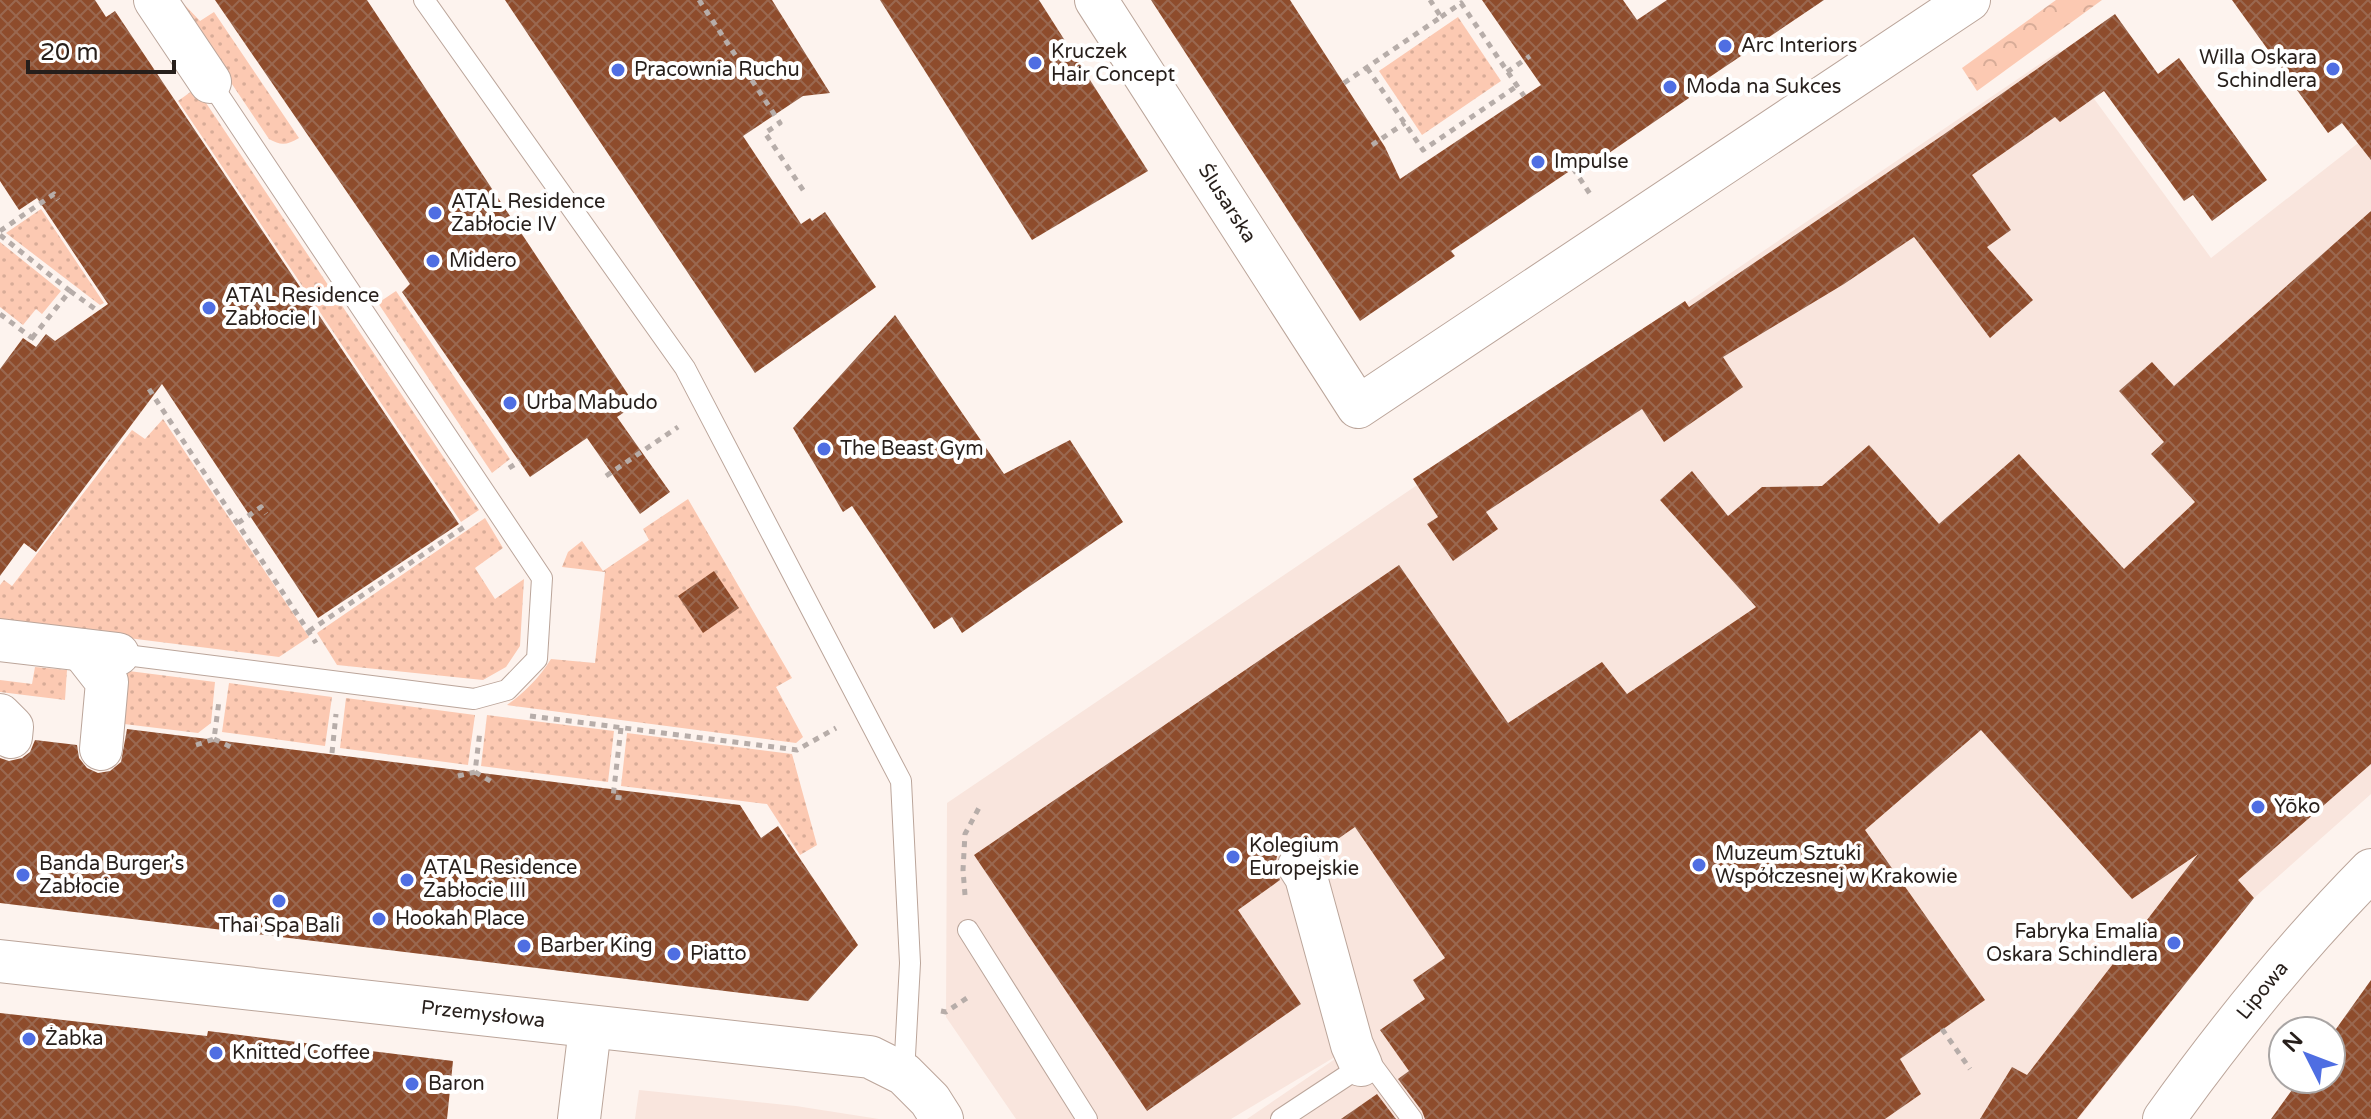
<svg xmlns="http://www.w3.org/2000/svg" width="2371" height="1119" viewBox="0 0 2371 1119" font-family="'Varela Round',sans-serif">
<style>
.built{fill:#f9e5dd}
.grass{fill:url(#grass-dots)}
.park{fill:url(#park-crowns)}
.building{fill:url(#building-cross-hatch)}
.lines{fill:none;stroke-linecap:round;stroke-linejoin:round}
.lane-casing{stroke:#bba59a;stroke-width:22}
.street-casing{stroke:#bba59a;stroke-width:44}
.path{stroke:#b7ada9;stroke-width:5;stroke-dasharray:6 6;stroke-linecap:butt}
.lane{stroke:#fff;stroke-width:20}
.street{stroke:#fff;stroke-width:42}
.poi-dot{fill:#4f6ee2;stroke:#fff;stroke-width:3}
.labels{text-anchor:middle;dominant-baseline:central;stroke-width:8;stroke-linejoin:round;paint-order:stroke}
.poi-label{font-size:20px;fill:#271f1b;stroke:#fff;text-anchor:start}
.street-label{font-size:20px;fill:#271f1b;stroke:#fff}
</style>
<defs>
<pattern id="grass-dots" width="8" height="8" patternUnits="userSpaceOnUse" patternTransform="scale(2)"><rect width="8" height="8" fill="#fcc9b2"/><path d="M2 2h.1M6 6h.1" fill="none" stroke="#d8ac98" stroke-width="1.8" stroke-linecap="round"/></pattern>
<pattern id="park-crowns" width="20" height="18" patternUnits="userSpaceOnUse" patternTransform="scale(2)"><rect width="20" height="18" fill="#fcc9b2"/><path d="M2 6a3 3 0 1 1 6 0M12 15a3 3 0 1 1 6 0" fill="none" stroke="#d8ac98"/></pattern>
<pattern id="building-cross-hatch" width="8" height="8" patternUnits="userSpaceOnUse" patternTransform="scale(2)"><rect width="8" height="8" fill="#8e4c2c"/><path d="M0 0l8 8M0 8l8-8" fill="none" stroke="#9a6850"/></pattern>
</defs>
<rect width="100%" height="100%" fill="#fdf3ee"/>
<g class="built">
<path d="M2059,51L2211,258L2371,133V794L2254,898L2078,1119H1247L1360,1042L1231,1119H1016L946,1017L947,803Z"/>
<path d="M639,1090L796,1106L879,1119H635Z"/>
</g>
<g class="grass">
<path d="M180,0L200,21L214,12L299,138C287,145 281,146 269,139L176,1Z"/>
<path d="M1458,17L1501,81L1422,135L1379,71Z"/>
<path d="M196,88L479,510L461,522L178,101Z"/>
<path d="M41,209L104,303L100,305L6,233Z"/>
<path d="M0,242L61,291L42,314L36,309L23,325L0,307Z"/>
<path d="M396,291L510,459L492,473L378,303Z"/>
<path d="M163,419L309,637L279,657L0,622V585L4,580L12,586L132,430L145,439Z"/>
<path d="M688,499L792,678L776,687L803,737L796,743L507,705C525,692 539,678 551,659L595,663L605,572L562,567L568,552L582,541L603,571L649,540L643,529Z"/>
<path d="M485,518L503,548L475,568L495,599L524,579L520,646L506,667L483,680L337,665L317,633Z"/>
<path d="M35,667L67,670L65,700L0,692V680L32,684Z"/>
<path d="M121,670L215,682L211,723L198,733L124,724L127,702Z"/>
<path d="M229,683L332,697L325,746L222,732Z"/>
<path d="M346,698L475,715L468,765L340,748Z"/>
<path d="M487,715L614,731L608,782L481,766Z"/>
<path d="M627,733L792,754L817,845L800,855L767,804L621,786Z"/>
</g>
<path class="park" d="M2056,0H2102L1977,91L1962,68Z"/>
<g class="building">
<path d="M0,0H95L106,17L115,11L459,524L318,618L162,384L36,552L24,543L0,576V369L23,338L36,347L46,334L55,341L108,304L37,198L19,210L0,181Z"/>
<path d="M215,0H367L635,405L617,417L670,492L640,514L587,438L530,477L402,292L410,284Z"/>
<path d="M505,0H772L830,93L803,96L743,136L801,224L810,218L812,221L825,212L876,287L755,373Z"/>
<path d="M880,0H1039L1148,171L1032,240Z"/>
<path d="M1151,0H1290L1385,147L1400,179L1541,85L1482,0H1623L1637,20L1667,0H1824L1686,93L1689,98L1593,164L1589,158L1451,251L1455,256L1360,321Z"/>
<path d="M2232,0H2371V160L2342,123L2328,133Z"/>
<path d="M2115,14L2158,74L2179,58L2267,180L2212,221L2193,195L2184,201L2104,91L2060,122L2055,117L1972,175L2011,230L1987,247L2033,300L1990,338L1914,237L1844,284L1723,357L1743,387L1664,442L1642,409L1486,512L1498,529L1453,561L1427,524L1438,517L1413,479L1685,301L1689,307L1943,135Z"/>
<path d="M2371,211V764L2238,880L2254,898L2077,1119H1980L2012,1067L2027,1075L2198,854L2132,899L1981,730L1865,830L1985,1000L1900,1059L1921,1094L1885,1119H1425L1422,1111L1398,1079L1409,1071L1380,1030L1425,999L1413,980L1445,958L1355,827L1319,852L1309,844L1299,842L1286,846L1277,856L1275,866L1280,880L1238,910L1301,1004L1147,1111L974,855L1399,565L1508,723L1602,662L1627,694L1756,607L1660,500L1692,471L1728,516L1762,487L1822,486L1869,445L1939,524L2019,454L2124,569L2195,502L2151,454L2164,442L2119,391L2152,362L2174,386Z"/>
<path d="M895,315L1004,474L1070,440L1123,522L962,633L952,617L934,629L852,506L843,512L793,428Z"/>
<path d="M714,571L739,608L703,633L678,596Z"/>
<path d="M127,729L740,805L761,838L778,826L858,945L808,1001L0,903V758L9,761L22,758L30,752L35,740L77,745L79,758L87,768L98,773L110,771L121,762Z"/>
<path d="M2371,980V1119H2271L2300,1079H2331V1036Z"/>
<path d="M0,1013L207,1036L208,1031L453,1061L447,1119H0Z"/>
<path d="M1377,1094L1396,1119H1341Z"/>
</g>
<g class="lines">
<defs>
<g id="lane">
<path d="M424,0L685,368L901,781L910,963L904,1074"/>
<path d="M118,654L474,699L507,690L537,659L542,578L210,82"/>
<path d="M968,930L1087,1119"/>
<path d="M1281,1119L1369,1061L1412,1119"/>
</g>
<g id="street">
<path d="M155,0L210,82"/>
<path id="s1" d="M1096,0L1358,407L1969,0"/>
<path d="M0,640L118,654"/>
<path d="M82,650L107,682L101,749"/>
<path d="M0,715L12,727L11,737"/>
<path d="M1299,866L1306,877L1352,1045L1361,1065"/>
<path id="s2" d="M0,961L870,1057L904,1074L930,1100L942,1119"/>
<path d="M579,1119L590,1028"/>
<path id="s3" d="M2164,1119C2227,1031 2295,947 2371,870"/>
</g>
</defs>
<use href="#lane" class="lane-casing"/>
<use href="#street" class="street-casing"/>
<g class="path">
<path d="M699,0L780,123L765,133L805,193"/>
<path d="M1441,17L1461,3L1524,96"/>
<path d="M1367,68L1423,150L1517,86"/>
<path d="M1507,72L1530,56"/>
<path d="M1344,83L1441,17L1430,0"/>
<path d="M1372,145L1405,123"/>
<path d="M1573,168L1592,197"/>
<path d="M0,231L54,194L58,200"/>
<path d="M0,235L70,291L32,338"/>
<path d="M70,291L98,311"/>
<path d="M0,314L32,338L29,342"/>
<path d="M149,389L316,643"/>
<path d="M509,468L520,461"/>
<path d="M606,476L678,427"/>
<path d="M238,523L261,507L266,514"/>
<path d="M309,631L464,527"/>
<path d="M530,716L797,750L836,728"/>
<path d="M621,728L613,797L622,798"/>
<path d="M214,739L231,747"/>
<path d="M196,745L214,739L219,701"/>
<path d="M332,753L336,714"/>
<path d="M475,772L492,782"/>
<path d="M458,776L475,772L480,731"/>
<path d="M965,895L963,870L965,834L981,804"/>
<path d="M941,1011L946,1012L970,996"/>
<path d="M1942,1029L1970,1069"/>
</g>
<use href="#lane" class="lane"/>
<use href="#street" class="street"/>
</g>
<g class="poi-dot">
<circle cx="1725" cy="46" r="8"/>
<circle cx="1035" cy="63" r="8"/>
<circle cx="2333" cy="69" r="8"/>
<circle cx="618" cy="70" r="8"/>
<circle cx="1670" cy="87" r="8"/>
<circle cx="1538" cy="162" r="8"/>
<circle cx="435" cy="213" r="8"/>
<circle cx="433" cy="261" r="8"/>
<circle cx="209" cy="308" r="8"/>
<circle cx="510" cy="403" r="8"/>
<circle cx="824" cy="449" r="8"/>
<circle cx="2258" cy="807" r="8"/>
<circle cx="1233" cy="857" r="8"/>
<circle cx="1699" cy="865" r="8"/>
<circle cx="23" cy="875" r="8"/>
<circle cx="407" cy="880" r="8"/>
<circle cx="279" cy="901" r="8"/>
<circle cx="379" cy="919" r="8"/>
<circle cx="2174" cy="943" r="8"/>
<circle cx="524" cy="946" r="8"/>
<circle cx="674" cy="954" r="8"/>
<circle cx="29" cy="1039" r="8"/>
<circle cx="216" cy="1053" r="8"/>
<circle cx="412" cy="1084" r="8"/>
</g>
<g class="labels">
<g class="poi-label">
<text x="1741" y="46">Arc Interiors</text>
<text x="1051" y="52">Kruczek<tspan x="1051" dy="23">Hair Concept</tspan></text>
<text x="2317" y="58" text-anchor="end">Willa Oskara<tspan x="2317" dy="23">Schindlera</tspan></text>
<text x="634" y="70">Pracownia Ruchu</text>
<text x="1686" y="87">Moda na Sukces</text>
<text x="1554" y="162">Impulse</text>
<text x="451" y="202">ATAL Residence<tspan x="451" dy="23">Zabłocie IV</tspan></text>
<text x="449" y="261">Midero</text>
<text x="225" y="296">ATAL Residence<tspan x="225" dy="23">Zabłocie I</tspan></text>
<text x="526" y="403">Urba Mabudo</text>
<text x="840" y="449">The Beast Gym</text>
<text x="2274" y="807">Yōko</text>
<text x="1249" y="846">Kolegium<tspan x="1249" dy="23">Europejskie</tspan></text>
<text x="1715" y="854">Muzeum Sztuki<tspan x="1715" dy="23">Współczesnej w Krakowie</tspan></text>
<text x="39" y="864">Banda Burger's<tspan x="39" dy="23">Zabłocie</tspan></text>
<text x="423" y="868">ATAL Residence<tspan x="423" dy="23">Zabłocie III</tspan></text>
<text x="395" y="919">Hookah Place</text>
<text x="279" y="926" text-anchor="middle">Thai Spa Bali</text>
<text x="2158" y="932" text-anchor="end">Fabryka Emalia<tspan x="2158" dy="23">Oskara Schindlera</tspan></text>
<text x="540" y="946">Barber King</text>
<text x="690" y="954">Piatto</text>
<text x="45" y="1039">Żabka</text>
<text x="232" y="1053">Knitted Coffee</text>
<text x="428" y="1084">Baron</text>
</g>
<g class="street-label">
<text stroke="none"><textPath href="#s1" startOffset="242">Ślusarska</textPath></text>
<text stroke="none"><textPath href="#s3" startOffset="162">Lipowa</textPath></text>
<text stroke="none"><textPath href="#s2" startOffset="486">Przemysłowa</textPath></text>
</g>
</g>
<g transform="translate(2307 1055) rotate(312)"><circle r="38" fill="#ffffff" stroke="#a9a5a4" stroke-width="2"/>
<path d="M0-6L14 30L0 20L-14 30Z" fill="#4f6ee2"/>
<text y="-12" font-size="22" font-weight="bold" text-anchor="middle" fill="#271f1b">N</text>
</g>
<path d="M28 60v12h146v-12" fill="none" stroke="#271f1b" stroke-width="4"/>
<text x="40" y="60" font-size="24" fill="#271f1b" stroke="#ffffff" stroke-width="6" paint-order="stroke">20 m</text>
</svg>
